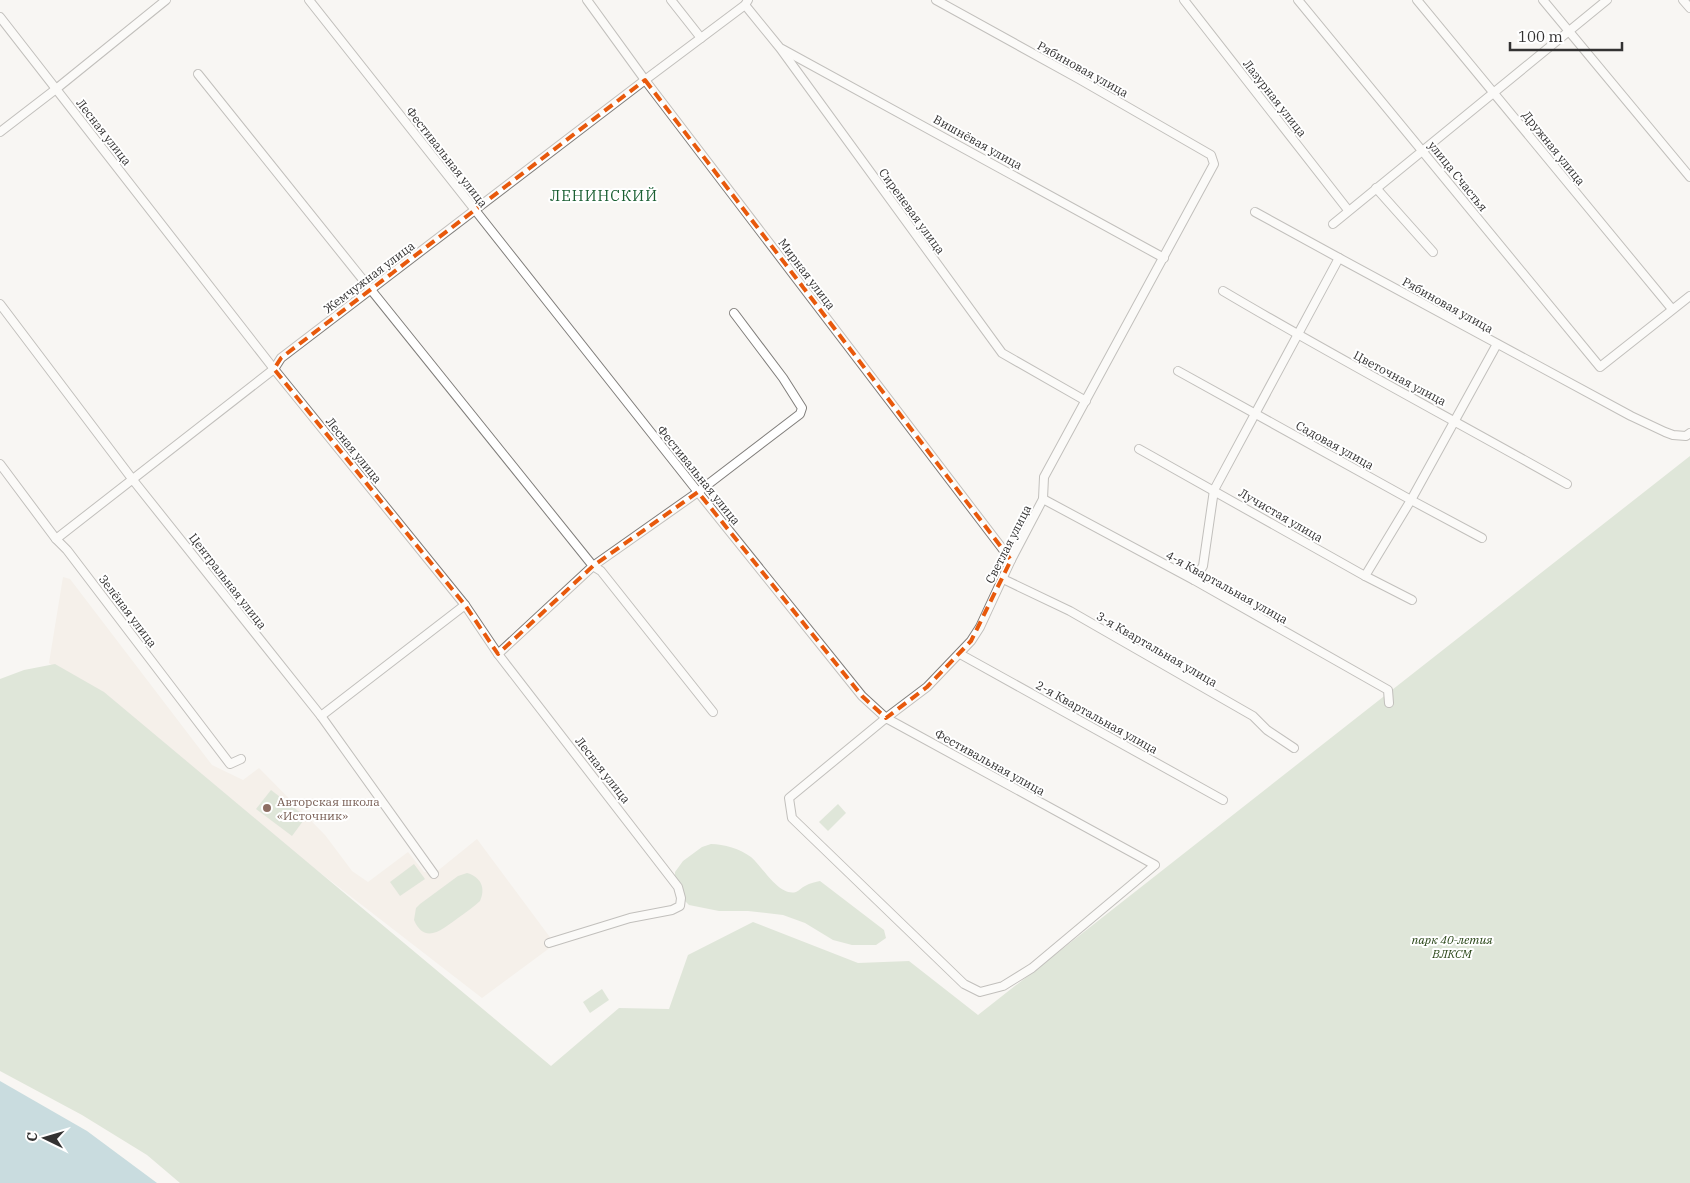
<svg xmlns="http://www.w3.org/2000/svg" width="1690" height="1183" viewBox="0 0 1690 1183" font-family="'IBM Plex Serif',serif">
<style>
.built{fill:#f1e8e0}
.green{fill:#c2d2bb}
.water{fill:#90bdc8}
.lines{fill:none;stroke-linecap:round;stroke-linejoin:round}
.minor-casing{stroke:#807e7b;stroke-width:10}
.minor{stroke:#fff;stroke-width:8}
.marked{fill:none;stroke:#e8590c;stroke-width:4;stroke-dasharray:10 6;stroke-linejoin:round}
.education-dot{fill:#8d6e63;stroke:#fff;stroke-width:2}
.labels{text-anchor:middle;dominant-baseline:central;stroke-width:4;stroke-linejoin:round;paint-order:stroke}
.street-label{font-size:12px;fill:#333232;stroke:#fff}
.education-label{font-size:12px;fill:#785e54;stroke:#fff;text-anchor:start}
.park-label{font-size:12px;font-style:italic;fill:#264314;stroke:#fff}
.quarter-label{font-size:15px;letter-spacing:1px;fill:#1a5f32;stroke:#fff}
</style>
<rect width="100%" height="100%" fill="#f8f6f3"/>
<path class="built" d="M63,577L70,579L212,765L243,780L259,768L325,835L352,871L368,882L408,852L424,872L435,873L477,839L555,944L482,998L49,663Z"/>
<g class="green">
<path d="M1690,456V1183H180L147,1155L82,1115L0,1071V679L24,670L55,664L104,692L551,1066L619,1008L669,1009L688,955L753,922L858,963L909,961L978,1015Z"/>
<path d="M271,790L306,817L292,836L256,809Z"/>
<path d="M838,804L846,813L828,831L819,822Z"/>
<path d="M711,844C724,844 740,849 751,857C762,866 779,897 796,892C799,891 802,887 805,886C810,883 816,882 820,881L884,930L886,938L876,945H852L833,940L805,923L783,915L748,911H719L689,905L680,896L675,879V872L683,861L702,847Z"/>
<path d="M414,864L425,879L400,896L390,882Z"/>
<path d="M467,873C481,877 486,888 480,901C474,907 466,912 458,918C444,928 425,946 414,920L416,908L420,904L458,876Z"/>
<path d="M602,989L609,1000L590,1013L583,1002Z"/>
</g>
<path class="water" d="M0,1081L87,1131L157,1183H0Z"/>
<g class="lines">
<defs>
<g id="minor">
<path d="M309,0L698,492L862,696L886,718L1155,865L1032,968L1003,986L980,992L964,984L792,818L789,798L886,718L927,687L971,641L980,627L1011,560L1043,499L1044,477L1214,164L1211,155L1079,79L936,0"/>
<path d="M587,0L645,80L1011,560"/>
<path d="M671,0L701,38"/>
<path d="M1184,0L1348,210"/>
<path d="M1298,0L1600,367L1690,296"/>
<path d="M1417,0L1672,309"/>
<path d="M1543,0L1690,177"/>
<path d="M1683,0L1690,8"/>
<path d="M745,5L780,48L1002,353L1086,401"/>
<path d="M0,17L274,369L465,605L498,654L678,887L681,898L680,906L672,910L630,918L549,943"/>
<path d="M782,49L1164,258"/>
<path d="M198,74C330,238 460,402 593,566L601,571L713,712"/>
<path d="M0,132L56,89L166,0"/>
<path d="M1376,188L1433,252"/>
<path d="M1255,212L1339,258L1631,416L1665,432L1673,435L1686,436L1690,433"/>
<path d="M1333,224L1607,0"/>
<path d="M1223,291C1336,358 1452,419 1567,484"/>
<path d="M0,304L133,480L321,716L434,874"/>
<path d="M1178,371L1411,500L1482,538"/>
<path d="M1139,449L1365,576L1412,600"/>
<path d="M0,464L56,539L67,550L230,764L241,759"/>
<path d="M1043,499L1194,580L1388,690L1389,703"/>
<path d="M56,539L274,369L281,358L645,80L745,5L748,0"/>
<path d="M1365,576L1411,500L1497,344"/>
<path d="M1003,579L1070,611L1253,716L1267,730L1294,748"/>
<path d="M1194,580L1203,566L1214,490L1339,258"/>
<path d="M498,654L593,566L698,492L800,414L802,408L783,378L734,313"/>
<path d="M960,654L1223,800"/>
<path d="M321,716L465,605"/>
</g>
</defs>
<use href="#minor" class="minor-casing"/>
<use href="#minor" class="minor"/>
</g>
<path d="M0 0H1690V1183H0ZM645,80L1011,560L971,641L927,687L886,718L862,696L698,492L593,566L498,654L465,605L274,369L281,358Z" fill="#f8f6f3" fill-opacity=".55" fill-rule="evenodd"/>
<path class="marked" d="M645,80L1011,560L971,641L927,687L886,718L862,696L698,492L593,566L498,654L465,605L274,369L281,358Z"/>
<circle class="education-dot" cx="267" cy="808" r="5"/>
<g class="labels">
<g class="street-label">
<text transform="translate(1083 69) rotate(29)">Рябиновая улица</text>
<text transform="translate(1275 98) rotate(52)">Лазурная улица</text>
<text transform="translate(104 132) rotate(52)">Лесная улица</text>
<text transform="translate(978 142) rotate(29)">Вишнёвая улица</text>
<text transform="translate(1554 148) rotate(51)">Дружная улица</text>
<text transform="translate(447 157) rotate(52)">Фестивальная улица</text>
<text transform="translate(1458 176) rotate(51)">улица Счастья</text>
<text transform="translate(912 211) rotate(54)">Сиреневая улица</text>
<text transform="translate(807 274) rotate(53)">Мирная улица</text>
<text transform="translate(369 277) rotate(-37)">Жемчужная улица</text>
<text transform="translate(1448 305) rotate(29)">Рябиновая улица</text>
<text transform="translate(1400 378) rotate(28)">Цветочная улица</text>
<text transform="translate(1335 445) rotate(29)">Садовая улица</text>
<text transform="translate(354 450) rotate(51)">Лесная улица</text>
<text transform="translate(699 475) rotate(51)">Фестивальная улица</text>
<text transform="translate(1281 515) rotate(30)">Лучистая улица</text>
<text transform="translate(1008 544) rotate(-63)">Светлая улица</text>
<text transform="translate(228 581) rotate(52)">Центральная улица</text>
<text transform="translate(1227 587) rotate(29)">4-я Квартальная улица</text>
<text transform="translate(128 611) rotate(53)">Зелёная улица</text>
<text transform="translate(1157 649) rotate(30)">3-я Квартальная улица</text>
<text transform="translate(1097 717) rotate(29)">2-я Квартальная улица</text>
<text transform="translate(990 762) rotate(29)">Фестивальная улица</text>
<text transform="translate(603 770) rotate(52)">Лесная улица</text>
</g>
<g class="education-label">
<text x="277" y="801">Авторская школа<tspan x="277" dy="14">«Источник»</tspan></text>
</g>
<g class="park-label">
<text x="1452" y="939">парк 40-летия<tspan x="1452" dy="14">ВЛКСМ</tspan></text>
</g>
<g class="quarter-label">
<text x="604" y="195">ЛЕНИНСКИЙ</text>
</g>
</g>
<g transform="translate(45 1138) rotate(275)" stroke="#ffffff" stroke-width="4" paint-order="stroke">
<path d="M0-4L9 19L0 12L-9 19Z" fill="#333232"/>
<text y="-8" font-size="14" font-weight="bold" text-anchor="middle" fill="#333232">С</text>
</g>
<path d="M1510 42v8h112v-8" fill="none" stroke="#333232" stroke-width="2.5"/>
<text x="1518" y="42" font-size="15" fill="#333232" stroke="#ffffff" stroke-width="4" paint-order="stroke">100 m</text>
</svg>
